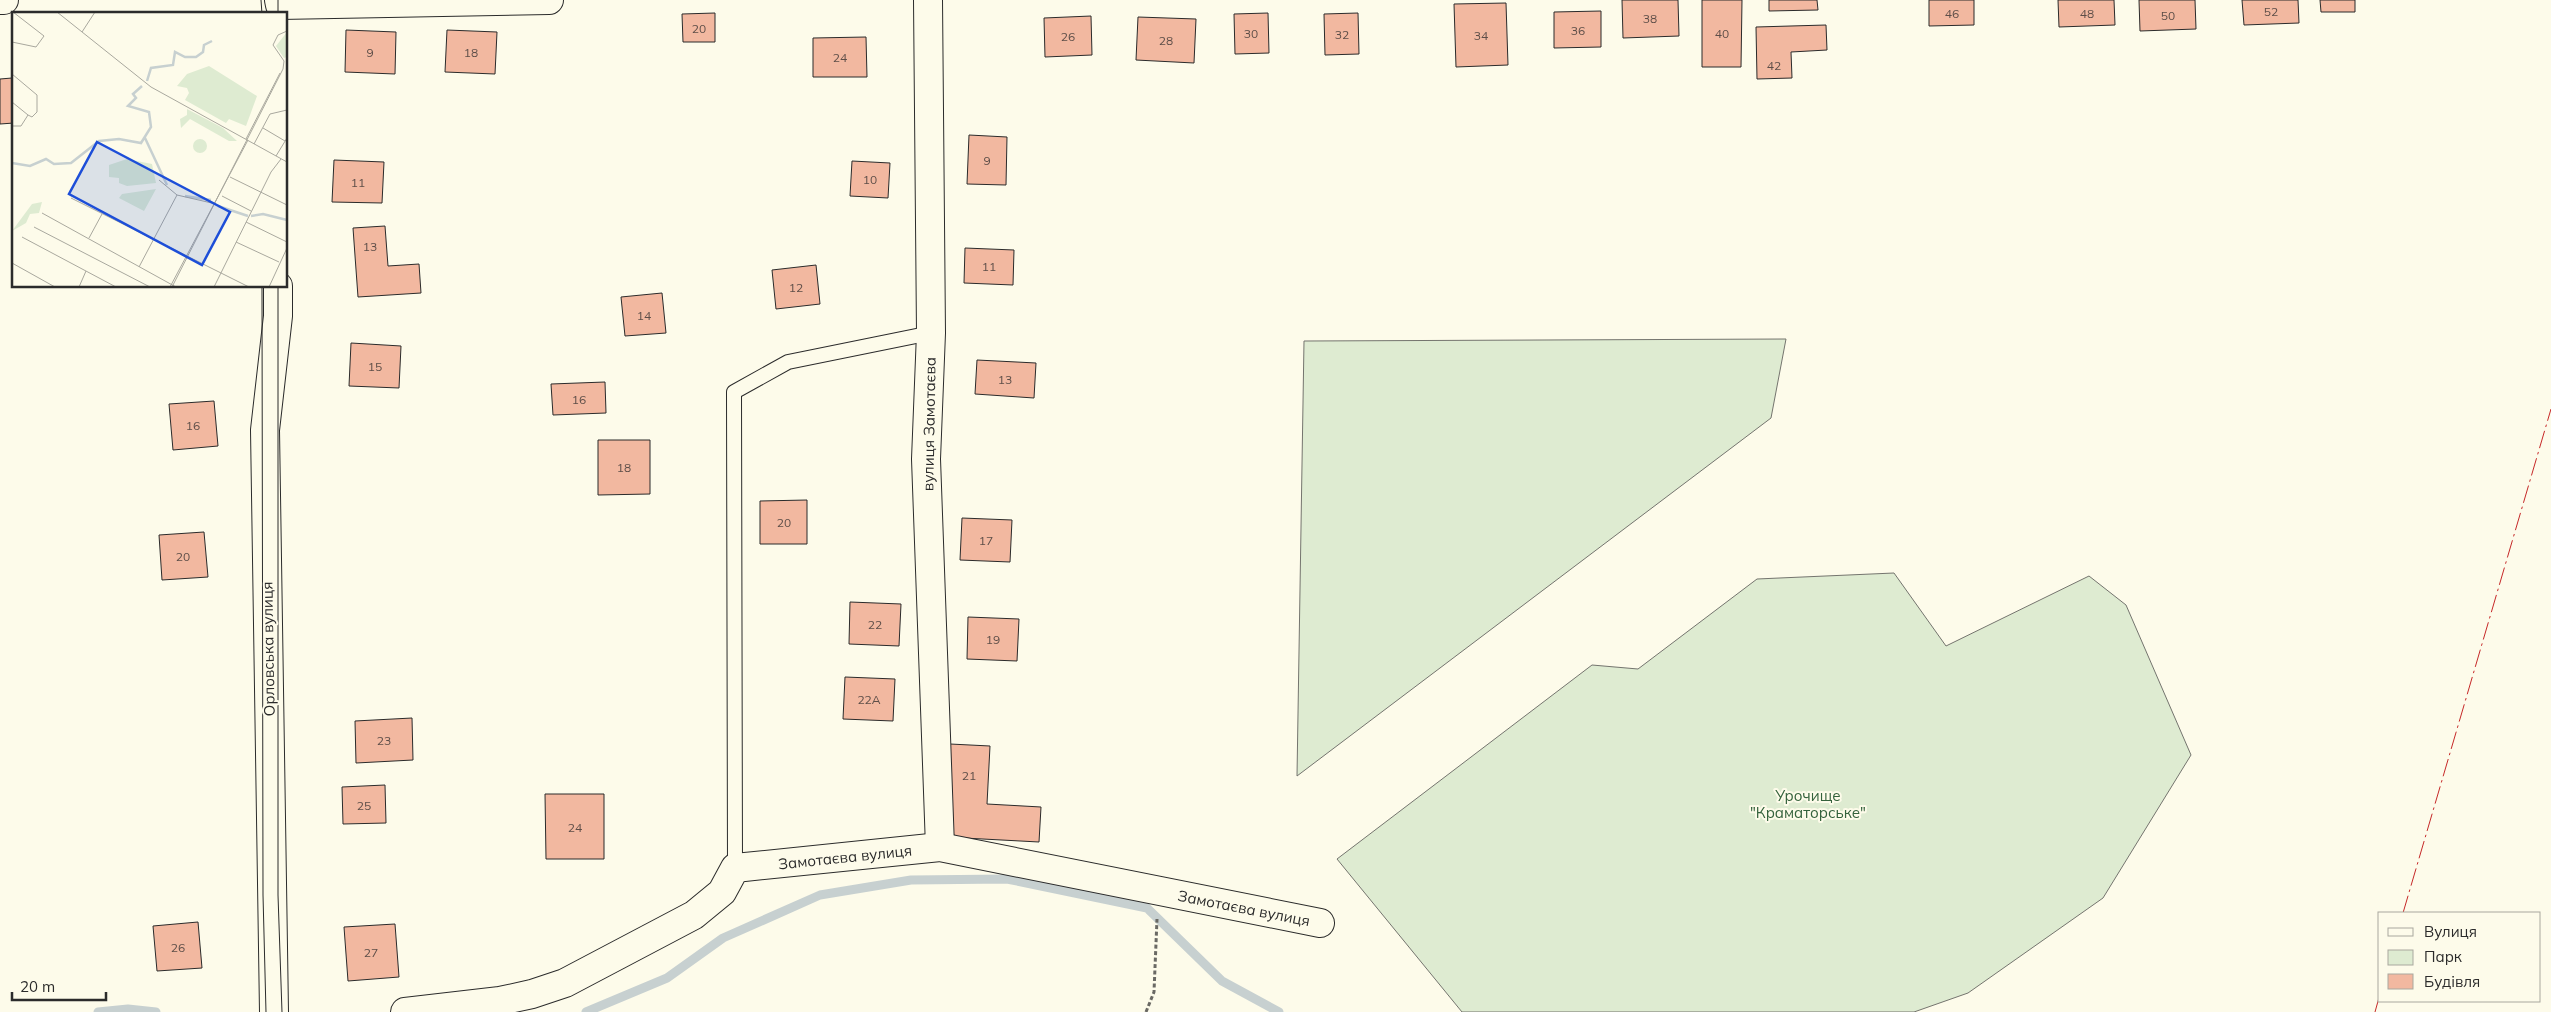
<svg xmlns="http://www.w3.org/2000/svg" width="2551" height="1012" viewBox="0 0 2551 1012" font-family="Mulish,sans-serif">
<style>
.green{fill:#deebd1;stroke:#74746e}
.lines{fill:none;stroke-linecap:round;stroke-linejoin:round}
.stream{stroke:#c7d0d0;stroke-width:9}
.building{fill:#f2b8a0;stroke:#2b2b2b}
.lane-casing{stroke:#2b2b2b;stroke-width:16}
.street-casing{stroke:#2b2b2b;stroke-width:30}
.path{stroke:#6a6964;stroke-width:3;stroke-dasharray:4 2.5;stroke-linecap:butt}
.lane{stroke:#fdfbea;stroke-width:14}
.street{stroke:#fdfbea;stroke-width:28}
.tram{stroke:#2b2b2b;stroke-width:1}
.power{stroke:#c62828;stroke-width:1;stroke-dasharray:18 4 2.5 4;stroke-linecap:butt}
.labels{text-anchor:middle;dominant-baseline:central;stroke-width:4;stroke-linejoin:round;paint-order:stroke}
.number-label{font-size:12px;fill:#5d4e48}
.street-label{font-size:15px;fill:#2b2b2b;stroke:#fdfbea}
.park-label{font-size:15px;fill:#34623c;stroke:#fdfbea}
.inset-river{fill:none;stroke:#c7d0d0;stroke-width:2.5}
.inset-road{fill:none;stroke:#a9a89e;stroke-width:1}
.view{fill:#1d4ed8;fill-opacity:0.15;stroke:#1d4ed8;stroke-width:2.5}
.inset-edge{fill:none;stroke:#2b2b2b;stroke-width:2.5}
</style>
<rect width="100%" height="100%" fill="#fdfbea"/>
<g class="green">
<path d="M1786,339L1771,418L1297,776L1304,341Z"/>
<path d="M1894,573L1946,646L2089,576L2126,605L2191,755L2103,898L1968,993L1914,1012H1462L1337,859L1592,665L1638,669L1757,579Z"/>
</g>
<g class="lines">
<g class="stream">
<path d="M98,1012L128,1009L156,1012"/>
<path d="M586,1012L667,978L723,938L820,895L911,880L1007,879L1147,908L1222,981L1279,1012"/>
</g>
</g>
<g class="building">
<path d="M1622,0H1678L1679,36L1623,38Z"/>
<path d="M1702,0H1742L1741,67H1702Z"/>
<path d="M1769,0H1817L1818,10L1769,11Z"/>
<path d="M1929,0H1974V25L1929,26Z"/>
<path d="M2058,0H2114L2115,25L2059,27Z"/>
<path d="M2139,0H2195L2196,29L2140,31Z"/>
<path d="M2242,0H2298L2299,23L2244,25Z"/>
<path d="M2320,0H2355V12H2321Z"/>
<path d="M1506,3L1508,65L1456,67L1454,4Z"/>
<path d="M1601,11V47L1554,48V12Z"/>
<path d="M715,13V42H683L682,14Z"/>
<path d="M1268,13L1269,53L1235,54L1234,14Z"/>
<path d="M1358,13L1359,54L1325,55L1324,14Z"/>
<path d="M1091,16L1092,55L1045,57L1044,18Z"/>
<path d="M1138,17L1196,19L1194,63L1136,60Z"/>
<path d="M1826,25L1827,50L1791,52L1792,78L1757,79L1756,27Z"/>
<path d="M346,30L396,32L395,74L345,72Z"/>
<path d="M447,30L497,32L495,74L445,72Z"/>
<path d="M866,37L867,77H813V38Z"/>
<path d="M12,78L14,123L0,124V79Z"/>
<path d="M969,135L1007,137L1006,185L967,184Z"/>
<path d="M334,160L384,162L382,203L332,202Z"/>
<path d="M852,161L890,163L888,198L850,196Z"/>
<path d="M385,226L388,266L419,264L421,293L358,297L353,228Z"/>
<path d="M965,248L1014,250L1013,285L964,283Z"/>
<path d="M816,265L820,304L776,309L772,270Z"/>
<path d="M662,293L666,333L625,336L621,297Z"/>
<path d="M351,343L401,346L399,388L349,386Z"/>
<path d="M977,360L1036,363L1034,398L975,394Z"/>
<path d="M605,382L606,413L553,415L551,384Z"/>
<path d="M214,401L218,446L173,450L169,404Z"/>
<path d="M598,440H650V494L598,495Z"/>
<path d="M807,500V544H760V501Z"/>
<path d="M962,518L1012,520L1010,562L960,560Z"/>
<path d="M204,532L208,577L162,580L159,535Z"/>
<path d="M850,602L901,604L899,646L849,644Z"/>
<path d="M968,617L1019,619L1017,661L967,659Z"/>
<path d="M845,677L895,679L893,721L843,719Z"/>
<path d="M412,718L413,760L356,763L355,721Z"/>
<path d="M950,744L990,746L987,804L1041,807L1039,842L945,837Z"/>
<path d="M385,785L386,823L343,824L342,787Z"/>
<path d="M545,794H604V859H546Z"/>
<path d="M198,922L202,968L157,971L153,926Z"/>
<path d="M395,924L399,977L348,981L344,927Z"/>
</g>
<g class="lines">
<defs>
<path id="lane" d="M735,868L734,392L788,362L931,333"/>
<g id="street">
<path d="M0,0H4"/>
<path d="M279,0L280,5L549,0"/>
<path d="M928,0L931,333L926,459L940,847"/>
<path d="M274,1012L265,430L278,316V286"/>
<path d="M405,1012L500,1001L532,994L565,983L694,915L722,892L735,868L940,847L1320,923"/>
</g>
</defs>
<use href="#lane" class="lane-casing"/>
<use href="#street" class="street-casing"/>
<path class="path" d="M1146,1012L1154,992L1157,919"/>
<use href="#lane" class="lane"/>
<use href="#street" class="street"/>
<g class="tram">
<path d="M261,0L262,14"/>
<path d="M278,14V0"/>
<path d="M262,286L263,895L266,1012"/>
<path d="M278,286V895L282,1012"/>
</g>
<g class="power">
<path d="M2403,913L2551,409"/>
<path d="M2375,1012L2380,994"/>
</g>
</g>
<g class="labels">
<g class="number-label">
<text x="2271" y="11">52</text>
<text x="1952" y="13">46</text>
<text x="2087" y="13">48</text>
<text x="2168" y="15">50</text>
<text x="1650" y="18">38</text>
<text x="699" y="28">20</text>
<text x="1578" y="30">36</text>
<text x="1251" y="33">30</text>
<text x="1722" y="33">40</text>
<text x="1342" y="34">32</text>
<text x="1481" y="35">34</text>
<text x="1068" y="36">26</text>
<text x="1166" y="40">28</text>
<text x="370" y="52">9</text>
<text x="471" y="52">18</text>
<text x="840" y="57">24</text>
<text x="1774" y="65">42</text>
<text x="987" y="160">9</text>
<text x="870" y="179">10</text>
<text x="358" y="182">11</text>
<text x="370" y="246">13</text>
<text x="989" y="266">11</text>
<text x="796" y="287">12</text>
<text x="644" y="315">14</text>
<text x="375" y="366">15</text>
<text x="1005" y="379">13</text>
<text x="579" y="399">16</text>
<text x="193" y="425">16</text>
<text x="624" y="467">18</text>
<text x="784" y="522">20</text>
<text x="986" y="540">17</text>
<text x="183" y="556">20</text>
<text x="875" y="624">22</text>
<text x="993" y="639">19</text>
<text x="869" y="699">22А</text>
<text x="384" y="740">23</text>
<text x="969" y="775">21</text>
<text x="364" y="805">25</text>
<text x="575" y="827">24</text>
<text x="178" y="947">26</text>
<text x="371" y="952">27</text>
</g>
<g class="street-label">
<text transform="translate(929 424) rotate(-89)">вулиця Замотаєва</text>
<text transform="translate(268 649) rotate(-91)">Орловська вулиця</text>
<text transform="translate(845 857) rotate(-6)">Замотаєва вулиця</text>
<text transform="translate(1244 908) rotate(11)">Замотаєва вулиця</text>
</g>
<g class="park-label">
<text x="1808" y="795">Урочище<tspan x="1808" dy="17">"Краматорське"</tspan></text>
</g>
</g>
<g transform="translate(12 12)">
<rect width="275" height="275" fill="#fdfbea"/>
<path d="M275,20V45L272,46L264,34ZM197,54L245,84L234,114L217,107L214,111L173,88L177,81L175,76L165,74L175,62ZM175,97L211,116L225,129H217L178,107L169,116L168,107L175,103ZM181 134a7 7 0 1 1 14 0a7 7 0 1 1-14 0ZM115,147L140,152L144,171L115,174L107,171V166L97,165V153ZM144,177L132,199L107,186L110,182ZM30,190L27,201L18,202L14,211L0,219L20,192Z" fill="#deebd1"/>
<path class="inset-river" d="M135,69L139,56L161,53L163,40L173,45H184L191,40L192,33L200,29M133,126L155,173M0,151L18,154L34,147L42,152L59,151L87,129L107,127L129,131L139,115L137,100L116,94L124,86L121,82L130,74M173,184L199,188M206,194L236,204M239,204L251,202L275,208"/>
<path class="inset-road" d="M45,0L139,75L275,150M70,20L83,0M0,30L24,35L32,24L1,0M0,62L25,83V100L20,105L16,103M0,90L16,103L9,114H0M251,116L273,129M234,127L268,61M242,132L258,102L275,98M264,144L275,126M218,165L275,193M147,168L165,183L204,192M210,184L239,199M59,186L237,275M30,201L164,275M234,210L275,230M22,215L138,275M10,225L104,275M77,226L90,202M224,230L267,250M0,251L43,275M127,255L165,183M67,275L74,259M158,275L236,128M160,275L271,57L272,49L261,33L266,23L275,19M202,275L259,160L269,147M257,275L275,236"/>
<path class="view" d="M85,130L218,200L190,253L57,182Z"/>
<rect width="275" height="275" class="inset-edge"/>
</g>
<rect x="2378" y="912" width="162" height="90" fill="#fdfbea" stroke="#a9a89e"/>
<rect x="2388" y="928" width="25" height="8" fill="#fdfbea" stroke="#a9a89e"/>
<text x="2424" y="937" font-size="15" fill="#2b2b2b">Вулиця</text>
<rect x="2388" y="950" width="25" height="15" fill="#deebd1" stroke="#a9a89e"/>
<text x="2424" y="962" font-size="15" fill="#2b2b2b">Парк</text>
<rect x="2388" y="974" width="25" height="15" fill="#f2b8a0" stroke="#a9a89e"/>
<text x="2424" y="987" font-size="15" fill="#2b2b2b">Будівля</text>
<path d="M12 992v8h94v-8" fill="none" stroke="#2b2b2b" stroke-width="2.5"/>
<text x="20" y="992" font-size="15" fill="#2b2b2b" stroke="#fdfbea" stroke-width="4" paint-order="stroke">20 m</text>
</svg>
